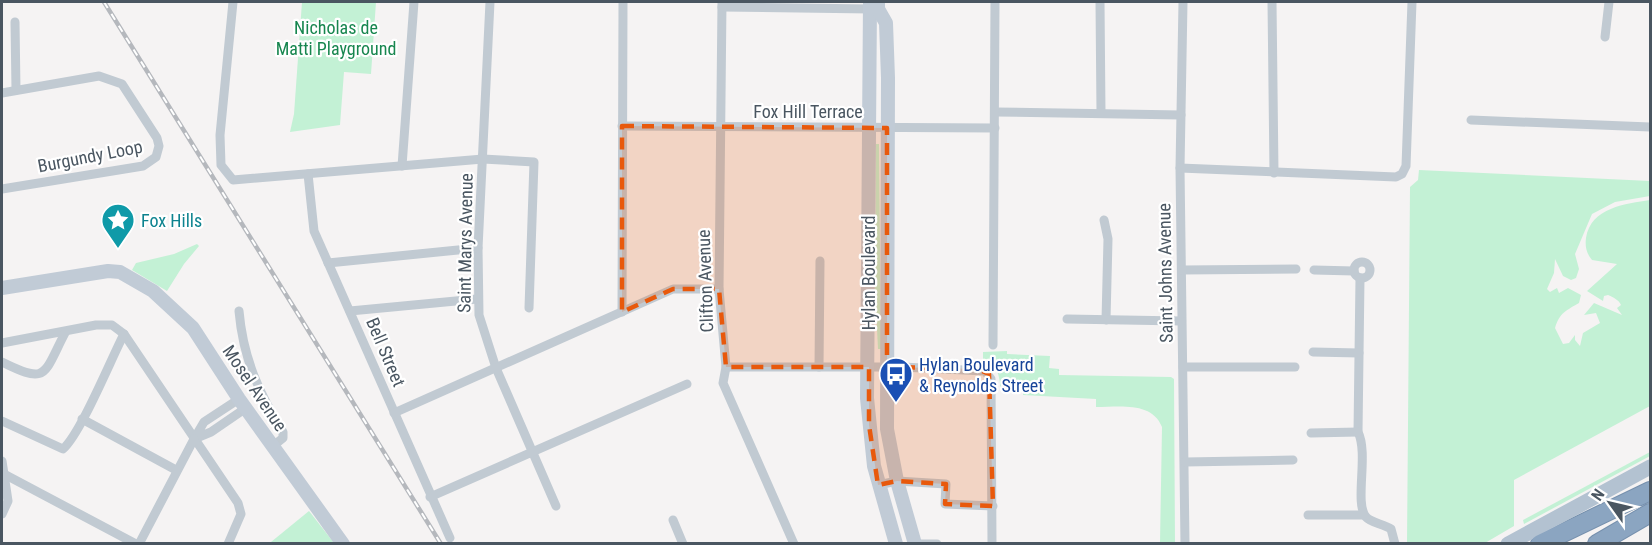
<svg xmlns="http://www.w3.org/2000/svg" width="1652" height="545" viewBox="0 0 1652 545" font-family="'Roboto Condensed',sans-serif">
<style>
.green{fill:#c3f1d5}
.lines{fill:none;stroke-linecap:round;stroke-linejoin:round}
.highway-casing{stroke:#7690ad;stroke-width:20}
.street{stroke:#c1cad2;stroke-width:9}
.secondary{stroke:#c1cbd6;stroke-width:14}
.primary{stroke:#b3c2d1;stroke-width:15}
.highway{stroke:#8ba5c1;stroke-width:18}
.rail-casing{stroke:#b5b8bd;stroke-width:4.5}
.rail{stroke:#fff;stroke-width:2;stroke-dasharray:7;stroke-linecap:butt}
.marked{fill:#e8590c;fill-opacity:0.2;stroke:#e8590c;stroke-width:4.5;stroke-dasharray:12 8;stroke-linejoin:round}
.labels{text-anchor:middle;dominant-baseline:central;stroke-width:4.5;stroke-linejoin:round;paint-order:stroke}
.park-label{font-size:18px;fill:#17864f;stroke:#fff}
.street-label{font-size:18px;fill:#4a5661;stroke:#fff}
.culture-label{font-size:18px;fill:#0d838f;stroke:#fff;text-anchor:start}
.transit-label{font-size:18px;fill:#164399;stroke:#fff;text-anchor:start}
</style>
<rect width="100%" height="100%" fill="#f5f3f3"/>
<g class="green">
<path d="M302,2H376L371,74L344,72L340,125L290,132L294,114Z"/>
<path d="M876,144H879L881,349H878L875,287Z"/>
<path d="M1419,170L1650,181V196L1615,202L1592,214L1575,254L1579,269L1576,278L1571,280L1563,276L1555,259L1554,273L1547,289L1550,292L1557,288L1559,293L1568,288L1581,295L1579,303C1567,310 1559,313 1555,328L1563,344L1569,343L1575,335V340L1580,346L1583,333L1600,323L1596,313L1584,315L1594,303L1622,315L1617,308L1621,305C1619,300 1613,297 1608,295L1604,296L1603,301L1587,291L1617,264L1592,260C1586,253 1585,246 1586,238C1591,207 1626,204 1650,200V406L1514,480V526L1485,543H1407L1410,187L1418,180Z"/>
<path d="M197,244L199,246L184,264L167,291L132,270L136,263L174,254Z"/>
<path d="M1007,351V354L1050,356L1049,368L1059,369V375L1171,377L1174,379L1175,543H1160L1162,427C1152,401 1119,407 1096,407V399L1023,395V390H1001C999,377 999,363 983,361V352Z"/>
<path d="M1650,452V456L1524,524L1523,520Z"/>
<path d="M309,511L334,543L271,542Z"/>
</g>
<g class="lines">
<defs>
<g id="highway">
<path d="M1540,544L1650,491"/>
<path d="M1597,544L1650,513"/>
</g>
</defs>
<use href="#highway" class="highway-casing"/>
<g class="street">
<path d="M233,2L220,135L221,165L233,180L483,159L534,162L529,308"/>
<path d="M490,2L478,248L479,315L496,368L556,506"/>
<path d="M722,2L719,289L726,367L723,383L794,544"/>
<path d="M1100,2L1101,113"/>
<path d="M1183,2L1180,168L1185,544"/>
<path d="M1272,2L1274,173"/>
<path d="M722,7L871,9"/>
<path d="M15,22L16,90"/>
<path d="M1605,37L1609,2"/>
<path d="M2,93L99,76L122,84L157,138L159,146L156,157L143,166L2,189"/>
<path d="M995,112L1181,115"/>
<path d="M1471,120L1650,127"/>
<path d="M622,126L995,128"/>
<path d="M402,166L414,2"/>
<path d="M1180,168L1396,177L1402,174L1406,166L1412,2"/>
<path d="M308,174L314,231L450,538"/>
<path d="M1104,220L1108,239L1106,320"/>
<circle cx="1362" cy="270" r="8"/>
<path d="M328,263L478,248"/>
<path d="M1182,270L1296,269"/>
<path d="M1314,270L1354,271"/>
<path d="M1360,278L1358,432C1369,454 1354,503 1366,517C1371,523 1384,524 1391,529L1395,544"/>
<path d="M239,311C243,358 259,393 283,432V438L273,446"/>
<path d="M350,311L477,299"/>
<path d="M622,312L623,2"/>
<path d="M1067,319L1181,321"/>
<path d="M2,343L96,325H112L124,334L238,503L241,514L228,544"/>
<path d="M993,345L995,2"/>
<path d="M1313,352L1359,353"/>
<path d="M2,362C48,385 43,375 65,333"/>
<path d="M726,367H902L985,371L991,379L992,544"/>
<path d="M819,367L820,261"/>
<path d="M1183,367H1295"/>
<path d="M239,399L204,422L194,439L211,432L246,408"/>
<path d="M394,413L673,289H719"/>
<path d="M82,419L176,470"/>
<path d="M2,421L63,449C81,433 111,359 124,334"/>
<path d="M1311,433L1358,432"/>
<path d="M2,461L8,501L2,514"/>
<path d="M1185,462L1293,460"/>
<path d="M2,473L136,544"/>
<path d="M878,485L897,481L946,484L945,504L993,506"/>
<path d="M430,497L687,384"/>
<path d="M1308,515H1364"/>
<path d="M673,520L683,544"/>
<path d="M139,544L194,439"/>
<path d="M916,544H937"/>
</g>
<g class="secondary">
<path d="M870,2L867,398L874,466L896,544"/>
<path d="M878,2V9L886,23L888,78L887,429L897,481L915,544"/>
<path d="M2,288L108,271L120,272L153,291L193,328L239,399L343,544"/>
</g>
<path class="primary" d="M1508,544L1650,467"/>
<use href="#highway" class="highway"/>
<defs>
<path id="rail" d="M104,2L441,544"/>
</defs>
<use href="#rail" class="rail-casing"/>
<use href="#rail" class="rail"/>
</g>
<path class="marked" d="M622,126L887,128V367L977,369L989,374L993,506L945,504L946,484L897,481L878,485L869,425V367H726L719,289H673L622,312Z"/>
<defs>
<symbol id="sight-pin" viewBox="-11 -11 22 30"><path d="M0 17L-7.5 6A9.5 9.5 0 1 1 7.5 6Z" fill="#0f9aa8" stroke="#fff"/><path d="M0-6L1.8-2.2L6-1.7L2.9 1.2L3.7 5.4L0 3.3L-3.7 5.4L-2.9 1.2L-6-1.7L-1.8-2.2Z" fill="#fff"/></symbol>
<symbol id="bus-pin" viewBox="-11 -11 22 30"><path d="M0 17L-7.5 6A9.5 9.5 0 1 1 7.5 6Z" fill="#1a4fb4" stroke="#fff"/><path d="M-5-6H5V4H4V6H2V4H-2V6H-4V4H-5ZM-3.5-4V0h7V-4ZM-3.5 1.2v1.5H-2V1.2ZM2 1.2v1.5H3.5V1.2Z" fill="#fff"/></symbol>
</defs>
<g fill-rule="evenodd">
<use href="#sight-pin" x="99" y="201" width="38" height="52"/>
<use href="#bus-pin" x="877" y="355" width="38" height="52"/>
</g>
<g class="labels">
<g class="park-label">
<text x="336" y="27">Nicholas de<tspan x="336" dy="21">Matti Playground</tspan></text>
</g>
<g class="street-label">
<text x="808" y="111">Fox Hill Terrace</text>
<text transform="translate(90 156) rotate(-11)">Burgundy Loop</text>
<text transform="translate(465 243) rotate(-89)">Saint Marys Avenue</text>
<text transform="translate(868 273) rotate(-90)">Hylan Boulevard</text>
<text transform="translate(1165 273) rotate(-91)">Saint Johns Avenue</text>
<text transform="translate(705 281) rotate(-92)">Clifton Avenue</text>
<text transform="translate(386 352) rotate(67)">Bell Street</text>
<text transform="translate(255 388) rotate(56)">Mosel Avenue</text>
</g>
<g class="culture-label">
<text x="141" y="220">Fox Hills</text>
</g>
<g class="transit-label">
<text x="919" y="364">Hylan Boulevard<tspan x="919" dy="21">&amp; Reynolds Street</tspan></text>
</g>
</g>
<rect width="1652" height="545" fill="none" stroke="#4a5661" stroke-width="6"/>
<g transform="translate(1610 503) rotate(304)" stroke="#ffffff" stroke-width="4.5" paint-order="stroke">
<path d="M0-4.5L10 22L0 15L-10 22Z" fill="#4a5661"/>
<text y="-9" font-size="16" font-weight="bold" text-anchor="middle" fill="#4a5661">N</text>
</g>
</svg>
